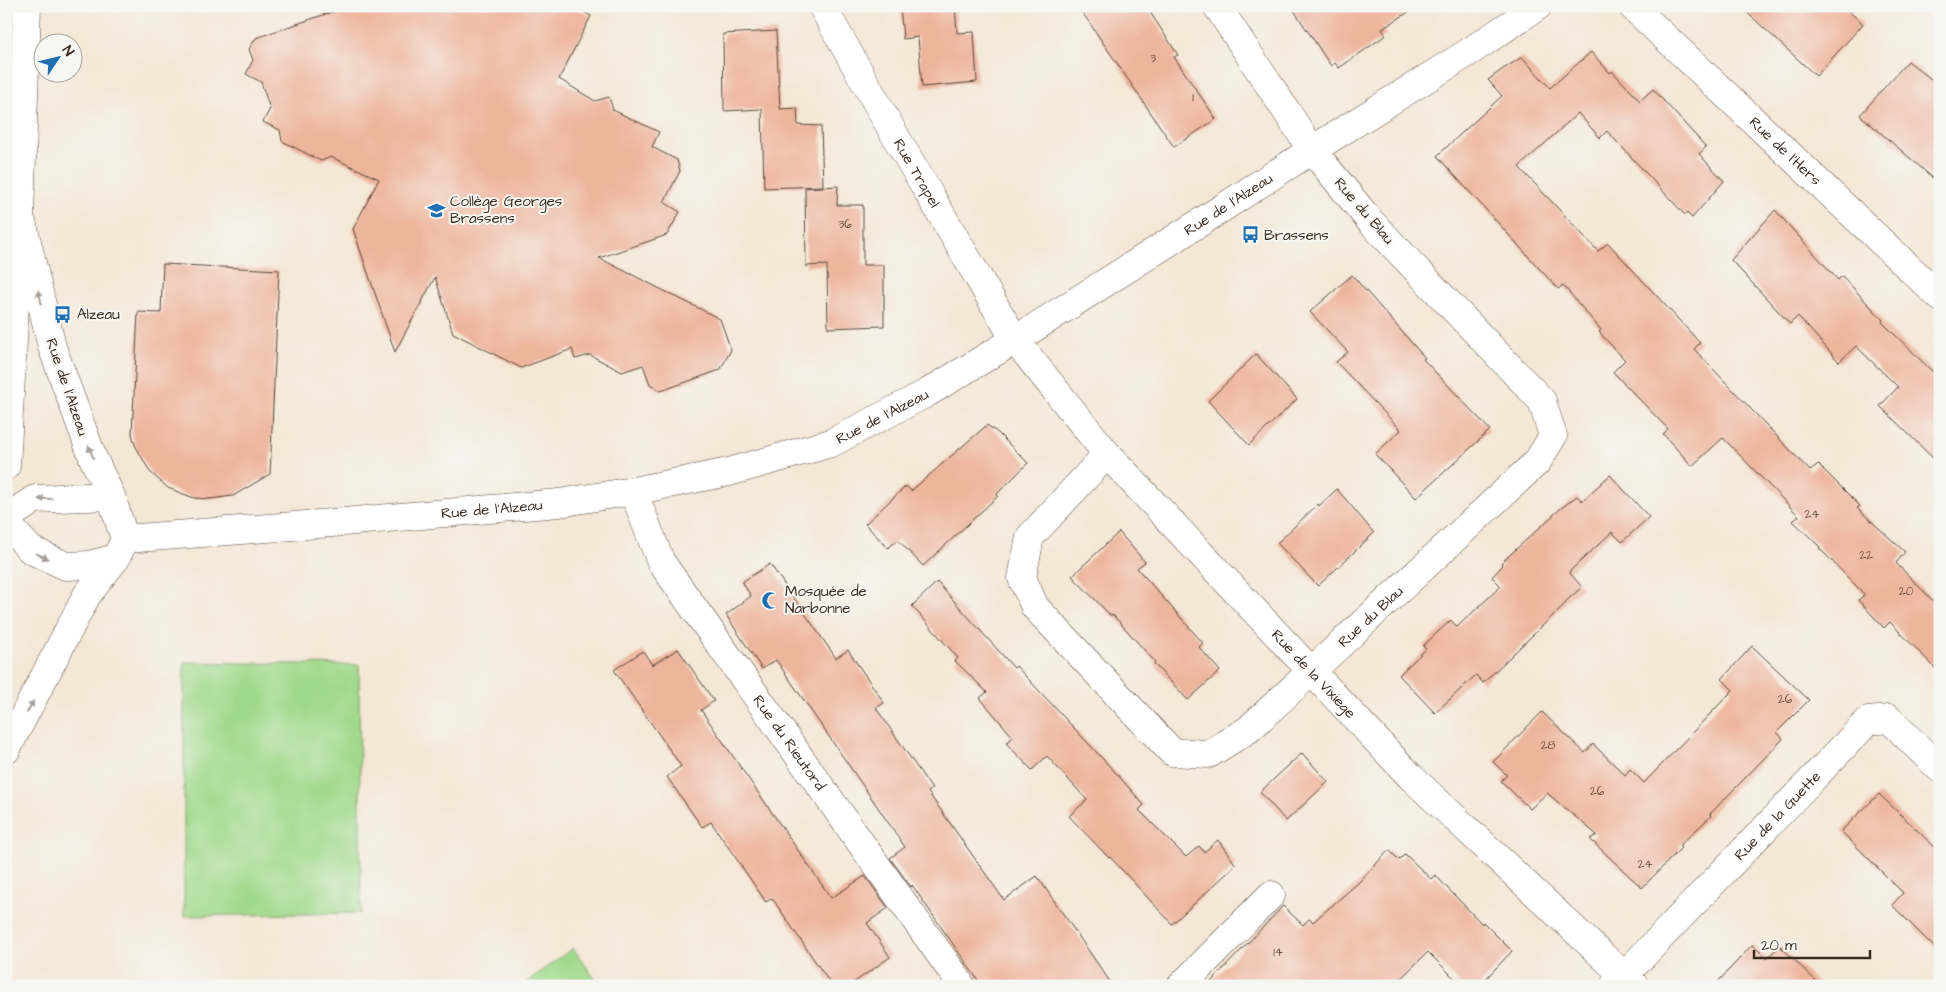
<svg xmlns="http://www.w3.org/2000/svg" width="1946" height="992" viewBox="0 0 1946 992" font-family="'Architects Daughter',sans-serif">
<style>
.green{fill:#a0d98b;stroke:#6e8254}
.building{fill:#eeb59d}
.lines{fill:none;stroke-linecap:round;stroke-linejoin:round}
.minor-casing{stroke:#574639;stroke-width:29}
.tertiary-casing{stroke:#574639;stroke-width:29}
.minor{stroke:#fff;stroke-width:28}
.tertiary{stroke:#fff;stroke-width:28}
.oneway{fill:#a79f9a}
.labels{text-anchor:middle;dominant-baseline:central;stroke-width:4;stroke-linejoin:round;paint-order:stroke}
.number-label{font-size:12px;fill:#684d3e}
.street-label{font-size:15px;fill:#3b2a1e;stroke:#f6f6f2}
.poi-label{font-size:15px;fill:#3b2a1e;stroke:#f6f6f2;text-anchor:start}
</style>
<rect width="100%" height="100%" fill="#f6f6f2"/>
<filter id="ink" filterUnits="userSpaceOnUse"><feTurbulence type="fractalNoise" baseFrequency=".02" numOctaves="2"/><feDisplacementMap in="SourceGraphic" scale="10" xChannelSelector="R" yChannelSelector="G"/><feConvolveMatrix kernelMatrix="1 2 1 2 8 2 1 2 1" color-interpolation-filters="sRGB"/></filter>
<filter id="wash" filterUnits="userSpaceOnUse"><feTurbulence type="fractalNoise" baseFrequency=".0096" numOctaves="4" result="noise"/><feDisplacementMap in="SourceGraphic" scale="20" xChannelSelector="R" yChannelSelector="G"/><feGaussianBlur stdDeviation="1.12" result="paint"/><feColorMatrix in="noise" values="0 0 0 0 0 0 0 0 0 0 0 0 0 0 0 0 0 1.4 0 .05"/><feComposite in="paint" operator="in"/></filter>
<g filter="url(#wash)">
<rect width="100%" height="100%" fill="#f4e7d5"/>
<g class="green">
<path d="M184,662L359,665L361,913L184,916Z"/>
<path d="M573,948L600,986H521Z"/>
</g>
<g id="blocks">
<g class="building">
<path d="M349,6H572L591,16L559,79L595,101L609,97L613,110L659,132L652,147L677,160L680,171L664,202L680,212L667,235L599,258L720,319L731,350L720,370L661,391L650,384L643,365L622,372L590,355L575,359L572,349L521,368L453,333L435,277L395,352L353,229L379,179L331,157L321,161L282,141L280,130L263,122L270,109L261,82L246,74L253,60L249,49L256,38Z"/>
<path d="M900,6H955L957,33L974,32L977,82L922,87L918,37L903,39Z"/>
<path d="M1078,6H1146L1178,55L1174,57L1216,119L1174,147Z"/>
<path d="M1291,6H1418L1382,29L1386,35L1339,68L1335,63L1331,66Z"/>
<path d="M1740,6H1843L1863,24L1816,76Z"/>
<path d="M776,31L780,109L797,108L798,125L821,126L823,186L764,188L762,109L724,111L723,34Z"/>
<path d="M1591,52L1610,73L1612,71L1640,101L1653,89L1706,147L1699,154L1724,181L1692,218L1687,213L1685,215L1607,131L1600,138L1578,113L1519,167L1598,251L1608,243L1700,343L1694,349L1810,471L1818,464L1860,506L1857,508L1905,552L1896,563L1940,608V673L1890,622L1884,628L1872,615L1858,600L1865,595L1819,548L1820,547L1793,521L1799,516L1723,438L1692,466L1663,434L1668,429L1613,372L1625,360L1599,332L1601,330L1563,285L1558,289L1437,156L1502,96L1488,80L1503,69L1522,57L1550,88Z"/>
<path d="M1908,61L1940,86V184L1860,115Z"/>
<path d="M838,186L837,205H863V265H884V326L828,328L827,265L806,266L805,188Z"/>
<path d="M1775,210L1838,280L1842,276L1883,320L1882,322L1940,379V465L1880,406L1898,387L1856,346L1839,362L1798,316L1790,324L1731,260Z"/>
<path d="M163,264L279,270L270,474L233,496L209,499L194,498L168,488L150,472L135,445L132,434L138,312L161,313Z"/>
<path d="M1352,275L1425,358L1423,359L1490,430L1416,498L1375,454L1401,430L1336,362L1348,352L1310,312Z"/>
<path d="M1256,354L1297,399L1249,445L1208,401Z"/>
<path d="M987,425L998,433L1028,463L997,494L998,496L923,566L898,540L888,548L865,524L906,486L911,491Z"/>
<path d="M1610,475L1649,517L1622,542L1612,532L1569,572L1582,587L1565,602L1566,603L1483,683L1476,675L1435,713L1399,675L1426,649L1423,646L1451,620L1457,627L1501,586L1492,577L1503,565L1501,563L1560,509L1577,496L1582,501Z"/>
<path d="M1337,489L1374,533L1318,586L1277,543L1318,504L1319,506Z"/>
<path d="M1119,532L1145,562L1137,568L1203,643L1199,647L1220,671L1188,700L1154,664L1155,662L1113,615L1111,616L1072,576Z"/>
<path d="M770,564L836,658L848,650L884,703L876,708L932,789L928,792L1004,900L1037,876L1113,986H982L912,885L911,887L890,858L905,847L868,793L776,660L762,669L726,615L751,596L742,582Z"/>
<path d="M937,582L1014,668L1016,666L1116,773L1144,805L1139,810L1186,857L1199,846L1204,852L1218,840L1236,865L1172,924L1110,857L1109,858L1069,816L1087,800L1047,756L1032,770L1006,743L1013,737L980,698L987,692L955,661L958,658L912,606Z"/>
<path d="M1752,646L1809,700L1777,732L1783,739L1710,814L1711,816L1679,846L1681,848L1642,888L1590,839L1597,835L1547,793L1530,809L1501,781L1507,775L1493,762L1542,712L1585,753L1593,744L1625,775L1630,769L1644,783L1733,690L1722,679Z"/>
<path d="M678,649L714,701L701,710L831,898L865,876L888,908L867,923L890,957L849,986H832L772,898L766,902L711,822L702,827L667,777L681,766L614,670L643,651L652,665Z"/>
<path d="M1302,753L1328,782L1286,821L1260,792Z"/>
<path d="M1879,794L1940,852V953L1892,905L1903,893L1841,831Z"/>
<path d="M1389,850L1399,860L1405,854L1431,879L1435,875L1482,924L1483,922L1512,951L1479,986H1462L1428,952L1393,986H1207L1283,906L1303,925L1309,919L1313,922L1358,883Z"/>
<path d="M1752,945L1767,958L1780,946L1821,986H1714Z"/>
</g>
</g>
</g>
<g filter="url(#ink)">
<use href="#blocks" fill-opacity="0" stroke="#574639" stroke-width="1"/>
<g class="lines">
<defs>
<g id="minor">
<path id="s1" d="M822,6L897,139L1015,340L1107,454L1411,777L1635,986"/>
<path id="s2" d="M1632,6L1940,297"/>
<path id="s3" d="M1107,454L1030,537L1022,578L1035,607L1172,752L1209,754L1249,729L1537,462L1553,436L1542,401L1371,222L1312,150L1217,6"/>
<path id="s4" d="M633,491L661,562L956,977L961,986"/>
<path d="M6,518L35,499L111,496"/>
<path d="M6,523L31,550L66,566L88,565L116,558"/>
<path id="s5" d="M125,539L332,523L559,503L633,491L729,472L831,443L927,393L1015,340L1207,218L1312,150L1469,52L1538,6"/>
<path d="M6,750L87,595L116,558L125,539L111,496L93,458L52,347L23,225"/>
<path d="M1181,986L1271,895"/>
<path id="s6" d="M1614,986L1868,721L1889,719L1940,769"/>
</g>
<path id="tertiary" d="M6,466L20,215L27,6"/>
</defs>
<use href="#minor" class="minor-casing"/>
<use href="#tertiary" class="tertiary-casing"/>
<use href="#minor" class="minor"/>
<use href="#tertiary" class="tertiary"/>
</g>
<defs><path id="oneway-solid" d="M-6-.8H1V-3.2L6.5 0L1 3.2V.8H-6Z" transform="scale(1.25)"/></defs>
<g class="oneway">
<use href="#oneway-solid" transform="translate(40 297) rotate(-103)"/>
<use href="#oneway-solid" transform="translate(91 452) rotate(-112)"/>
<use href="#oneway-solid" transform="translate(45 499) rotate(178)"/>
<use href="#oneway-solid" transform="translate(42 556) rotate(25)"/>
<use href="#oneway-solid" transform="translate(30 707) rotate(-61)"/>
</g>
</g>
<defs>
<symbol id="school-bare" viewBox="-9 -9 18 18"><path d="M0-5L7-2L0 1L-7-2ZM-4 1L0 2.5L4 1V4Q0 6-4 4Z" fill="#1f6fb2" stroke="#f6f6f2" stroke-width="2.5" paint-order="stroke"/></symbol>
<symbol id="bus-bare" viewBox="-9 -9 18 18"><path d="M-5-6H5V4H4V6H2V4H-2V6H-4V4H-5ZM-3.5-4V0h7V-4ZM-3.5 1.2v1.5H-2V1.2ZM2 1.2v1.5H3.5V1.2Z" fill="#1f6fb2" stroke="#f6f6f2" stroke-width="2.5" paint-order="stroke"/></symbol>
<symbol id="mosque-bare" viewBox="-9 -9 18 18"><path d="M3.5-4.9A6 6 0 1 0 3.5 4.9A5 5 0 1 1 3.5-4.9Z" fill="#1f6fb2" stroke="#f6f6f2" stroke-width="2.5" paint-order="stroke"/></symbol>
</defs>
<g fill-rule="evenodd">
<use href="#school-bare" x="424" y="198" width="25" height="25"/>
<use href="#bus-bare" x="1238" y="222" width="25" height="25"/>
<use href="#bus-bare" x="50" y="302" width="25" height="25"/>
<use href="#mosque-bare" x="758" y="588" width="25" height="25"/>
</g>
<g class="labels">
<g class="number-label">
<text x="1153" y="58">3</text>
<text x="1193" y="97">1</text>
<text x="845" y="224">36</text>
<text x="1812" y="514">24</text>
<text x="1866" y="555">22</text>
<text x="1906" y="591">20</text>
<text x="1785" y="699">26</text>
<text x="1548" y="745">28</text>
<text x="1597" y="791">26</text>
<text x="1645" y="864">24</text>
<text x="1278" y="952">14</text>
</g>
<g class="street-label">
<text stroke="none"><textPath href="#s2" startOffset="211">Rue de l'Hers</textPath></text>
<text stroke="none"><textPath href="#s1" startOffset="192">Rue Trapel</textPath></text>
<text stroke="none"><textPath href="#s5" startOffset="1178">Rue de l'Alzeau</textPath></text>
<text transform="translate(1364 211) rotate(49)">Rue du Blau</text>
<text transform="translate(67 387) rotate(71)">Rue de l'Alzeau</text>
<text stroke="none"><textPath href="#s5" startOffset="772">Rue de l'Alzeau</textPath></text>
<text stroke="none"><textPath href="#s5" startOffset="368">Rue de l'Alzeau</textPath></text>
<text stroke="none"><textPath href="#s3" startOffset="636">Rue du Blau</textPath></text>
<text stroke="none"><textPath href="#s1" startOffset="834">Rue de la Vixiege</textPath></text>
<text stroke="none"><textPath href="#s4" startOffset="298">Rue du Rieutord</textPath></text>
<text stroke="none"><textPath href="#s6" startOffset="236">Rue de la Guette</textPath></text>
</g>
<g class="poi-label">
<text x="450" y="201">Collège Georges<tspan x="450" dy="17">Brassens</tspan></text>
<text x="1264" y="235">Brassens</text>
<text x="77" y="314">Alzeau</text>
<text x="785" y="591">Mosquée de<tspan x="785" dy="17">Narbonne</tspan></text>
</g>
</g>
<rect width="1946" height="992" fill="none" stroke="#f6f6f2" stroke-width="25"/>
<g transform="translate(58 58) rotate(55)"><circle r="24" fill="#f6f6f2" stroke="#aba49d"/>
<path d="M0-4L9 19L0 12L-9 19Z" fill="#1f6fb2"/>
<text y="-8" font-size="14" font-weight="bold" text-anchor="middle" fill="#3b2a1e">N</text>
</g>
<path d="M1754 950v8h116v-8" fill="none" stroke="#3b2a1e" stroke-width="2.5"/>
<text x="1761" y="950" font-size="15" fill="#3b2a1e" stroke="#f6f6f2" stroke-width="4" paint-order="stroke">20 m</text>
</svg>
